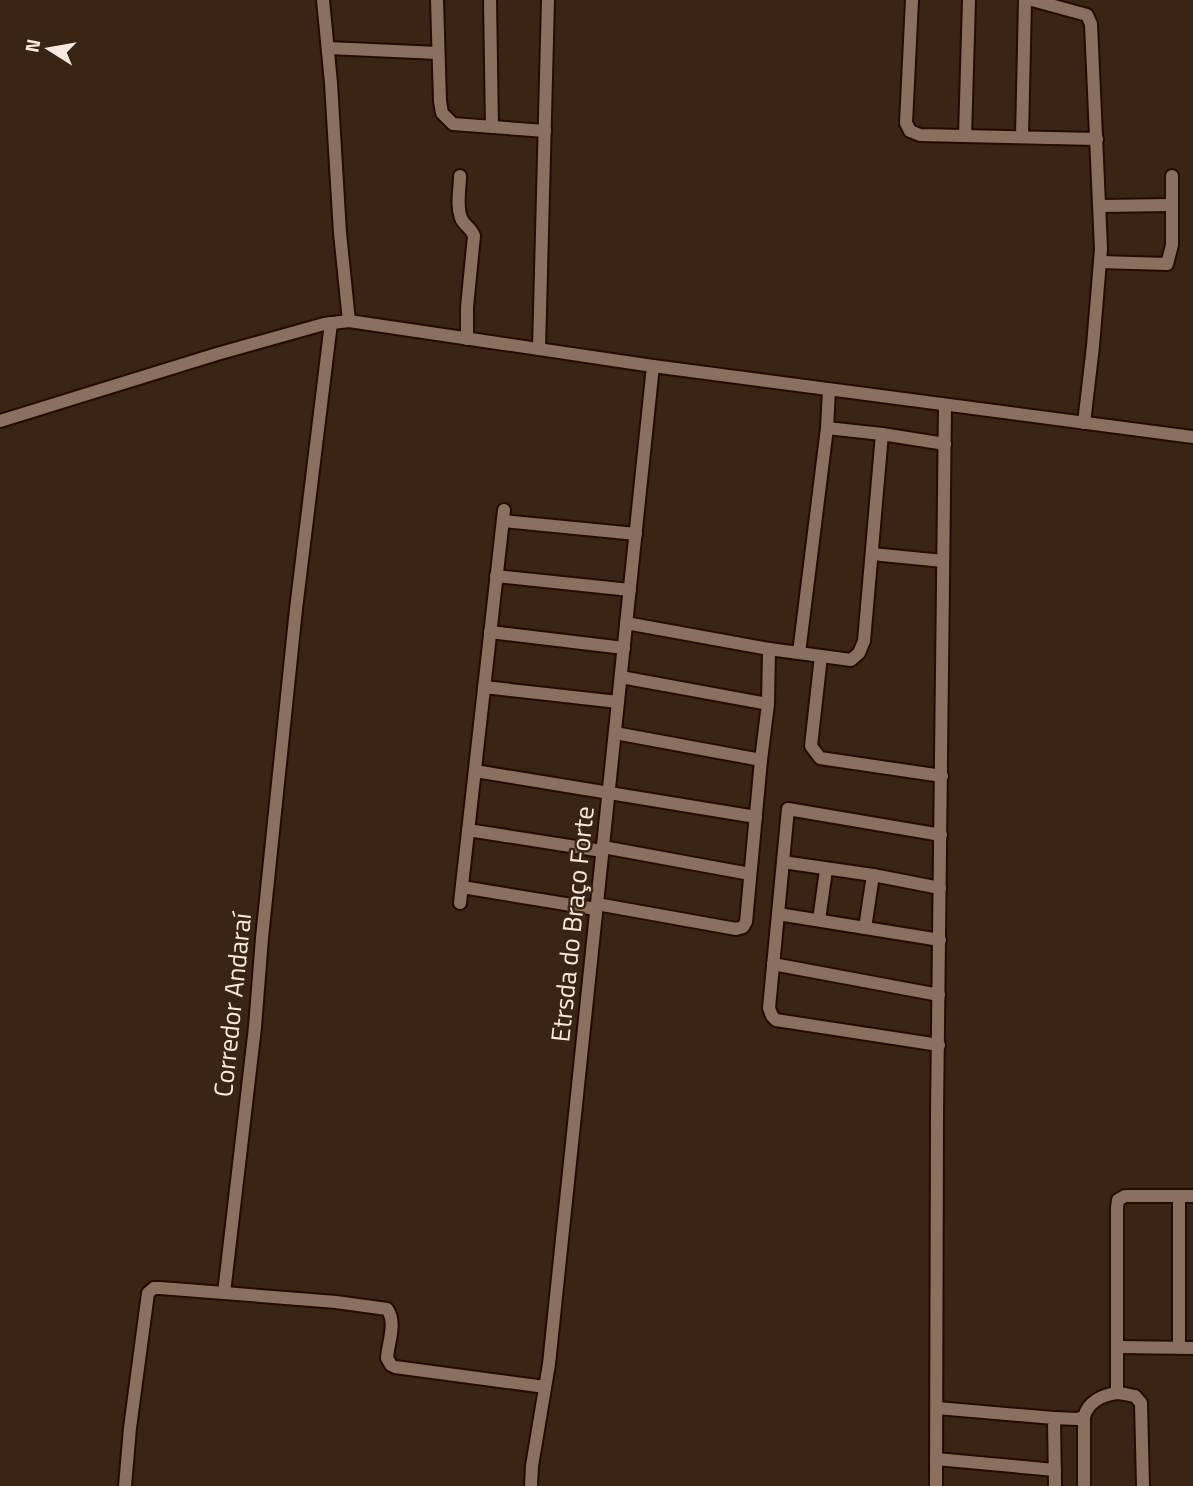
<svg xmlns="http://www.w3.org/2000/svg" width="1193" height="1486" viewBox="0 0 1193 1486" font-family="'Titillium Web',sans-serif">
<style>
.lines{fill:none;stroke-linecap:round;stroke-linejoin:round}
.minor-casing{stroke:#200c01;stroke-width:16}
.minor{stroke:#8a705e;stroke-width:12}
.labels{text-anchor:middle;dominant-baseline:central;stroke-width:5;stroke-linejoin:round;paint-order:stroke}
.street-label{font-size:26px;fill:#f9eae0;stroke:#3a2414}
</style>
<rect width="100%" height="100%" fill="#3a2414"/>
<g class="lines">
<defs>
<g id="minor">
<path d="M323,0L331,83L340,233L349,321"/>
<path d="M437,0L440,101L442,113L453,124L545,131"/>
<path d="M490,0L492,127"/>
<path d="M912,0L906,123L910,131L920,135L1097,139"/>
<path d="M1032,0L1087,15L1091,24L1101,249L1093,346L1084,423"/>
<path d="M328,48L438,53"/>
<path d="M965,136L969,0"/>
<path d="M1022,137L1025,0"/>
<path d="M460,176C460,189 456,205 461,218C464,226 471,227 474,236L467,307V339"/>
<path d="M1100,206L1172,205"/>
<path d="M1100,262L1167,264L1172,245V176"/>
<path d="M539,349L548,0"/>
<path d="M0,421L217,354L324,324L349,321L653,366L1193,437"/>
<path d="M827,428L882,434L945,444"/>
<path d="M503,521L636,534"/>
<path d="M872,554L943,561"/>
<path d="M496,576L630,590"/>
<path d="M490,632L624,648"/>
<path d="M769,649L851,660L859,653L864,641L882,434"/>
<path d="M799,653L827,428L829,390"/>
<path d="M821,656L811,746L820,758L942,776"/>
<path d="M621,677L768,704"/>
<path d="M484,687L618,702"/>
<path d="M615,733L761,760"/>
<path d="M475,771L756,817"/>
<path d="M468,830L602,851"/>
<path d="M603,847L750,874"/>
<path d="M783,862L873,875L940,888"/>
<path d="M462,887L596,909"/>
<path d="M460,903L504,510"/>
<path d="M597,904L736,929L743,927L746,922L761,760L768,704L769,649L626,623"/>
<path d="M778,914L940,940"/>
<path d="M819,920L826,870"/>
<path d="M865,928L873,875"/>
<path d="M773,964L939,995"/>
<path d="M939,1045L776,1020L772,1016L769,1008L788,809L941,835"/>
<path d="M1179,1197V1347"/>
<path d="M224,1293L336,1302L387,1309C397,1322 388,1343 387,1358L391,1365L395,1367L545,1387"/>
<path d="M1118,1347L1193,1348"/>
<path d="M1117,1393V1208L1118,1200L1125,1196H1193"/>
<path d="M937,1408L1054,1418L1055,1486"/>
<path d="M1084,1417V1486"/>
<path d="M1054,1418L1077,1419L1084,1417C1088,1402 1102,1395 1117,1393C1122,1393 1129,1395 1135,1396L1141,1403L1143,1486"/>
<path d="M936,1459L1055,1470"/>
<path d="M125,1486L130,1428L148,1293L154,1288H160L224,1293L255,1027L262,938L296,609L331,323"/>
<path d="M531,1486L532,1466L549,1364L653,366"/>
<path d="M936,1486L937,1115L945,405"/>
</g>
</defs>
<use href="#minor" class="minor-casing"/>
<use href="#minor" class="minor"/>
</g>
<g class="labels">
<g class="street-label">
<text transform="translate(572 924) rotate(-84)">Etrsda do Braço Forte</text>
<text transform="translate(232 1005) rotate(-84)">Corredor Andaraí</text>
</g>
</g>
<g transform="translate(49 49) rotate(281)" stroke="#3a2414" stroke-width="5" paint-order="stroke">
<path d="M0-5L12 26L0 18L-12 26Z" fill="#f9eae0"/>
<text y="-10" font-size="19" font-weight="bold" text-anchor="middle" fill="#f9eae0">N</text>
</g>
</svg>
